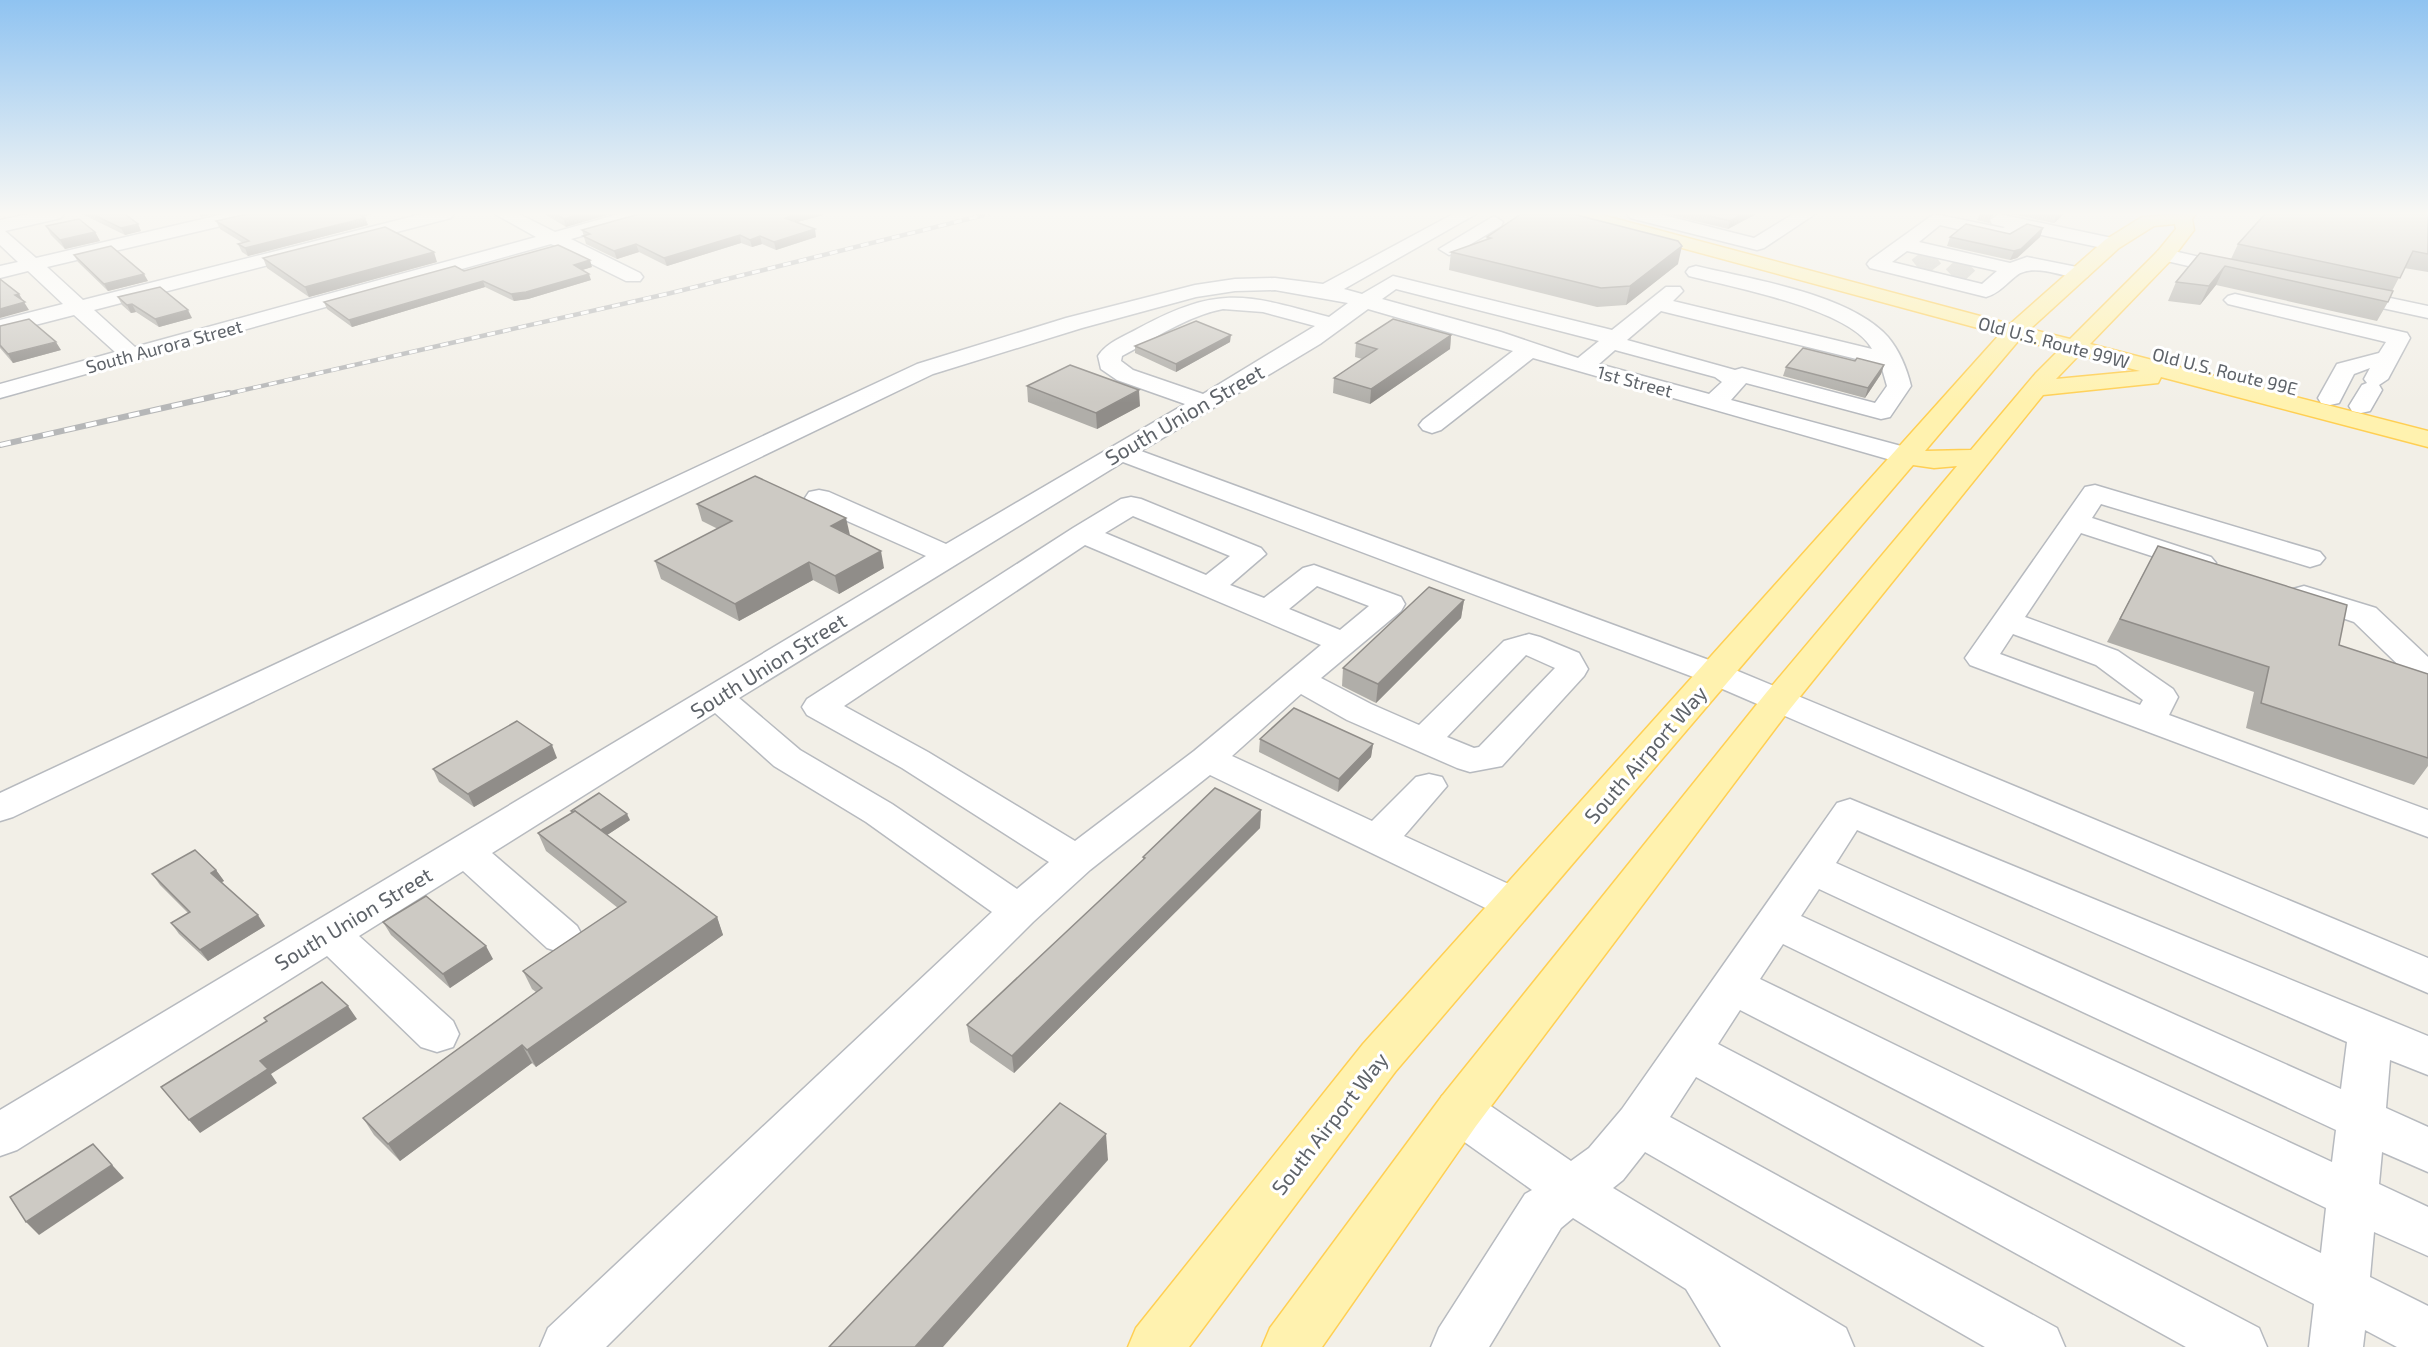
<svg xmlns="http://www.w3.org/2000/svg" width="2428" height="1347" viewBox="0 0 2428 1347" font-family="'Exo 2',sans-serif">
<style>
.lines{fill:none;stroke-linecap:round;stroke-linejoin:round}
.minor-tunnel{stroke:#cdccc8;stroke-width:21;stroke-dasharray:21 10;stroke-linecap:butt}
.minor-casing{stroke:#b7babf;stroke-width:3}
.major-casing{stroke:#ffcf53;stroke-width:3}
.minor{fill:#fff;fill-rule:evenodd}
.major{fill:#fff2af;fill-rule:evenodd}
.rail-far1-casing{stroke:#b6b7b8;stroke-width:4.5}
.rail-casing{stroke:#b6b7b8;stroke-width:6}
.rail-far1{stroke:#fff;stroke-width:3;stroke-dasharray:8;stroke-linecap:butt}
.rail{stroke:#fff;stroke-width:4;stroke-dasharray:11;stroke-linecap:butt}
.wall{fill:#b0aea9}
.shaded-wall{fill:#908d89}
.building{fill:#cdcac4;stroke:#908d89;stroke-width:1.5}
.labels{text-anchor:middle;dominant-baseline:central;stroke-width:6;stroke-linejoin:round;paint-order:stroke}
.far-street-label{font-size:18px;fill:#5e6369;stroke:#fff}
.street-label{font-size:21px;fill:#5e6369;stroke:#fff}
</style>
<rect width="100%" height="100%" fill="#f2efe7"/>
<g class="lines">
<g class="minor-tunnel">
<path d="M1918,268L1935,255"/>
<path d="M1953,277L1968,263"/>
</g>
<defs>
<g id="minor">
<path d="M29,214H64L61,218L5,231L36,258L224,214H258L255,218L47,267L83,300L422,214H454L451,218L94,310L135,347L536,237L495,214H519L555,232L619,214H649L646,218L571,239L640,273L643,277L640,281H626L551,244L0,398V384L115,352L74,315L0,334V320L63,304L28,271L0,278V266L18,262L0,245V220Z"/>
<path d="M1453,214H1476L1344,289L1362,294L1393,276L1612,330L1666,287H1680L1683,291L1673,301L1872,349C1852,309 1731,287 1689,276L1686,272L1689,268L1696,266C1750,279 1850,294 1888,337C1899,350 1907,369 1911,386L1890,417L1881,419L1746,383L1731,400L1916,450L1920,456L1916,462L1907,464L1898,462L1533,358L1441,430L1432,433L1423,430L1419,425L1423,420L1513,351L1368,309L1320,344L1141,451L1728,667L2428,958V993L1704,681L1123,462L739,698L800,750L892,804L1017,889L1049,862L902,768L807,715L802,707L807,699L1073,528L1121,499L1131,497L1141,499L1261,548L1266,554L1230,585L1264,598L1303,568L1314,565L1401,597L1405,604L1401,611L1321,678L1371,704L1419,725L1504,641L1529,634L1540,637L1579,653L1588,669L1584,676L1502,766L1470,772L1457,768L1347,720L1301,694L1232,756L1372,821L1416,777L1429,774L1442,777L1447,786L1404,836L1528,893L1534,904L1528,915L1514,919L1500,915L1210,775L1090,870L1033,922L606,1347H540L548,1328L992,912L866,822L774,766L715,713L492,853L577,926L583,937L577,948L562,953L547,948L463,871L359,936L453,1021L459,1034L453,1047L437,1052L421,1047L327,956L17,1150L0,1156V1110L926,556L809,504L805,498L809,492L819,490L829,492L946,544L1185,404L1117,380L1101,369L1098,356C1107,342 1125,336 1139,328C1219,285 1245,294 1329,317L1348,303L1275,290L1235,291L1196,297L1082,328L933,374L13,817L0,821V793L917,364L1066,318L1195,285L1235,279L1275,278L1323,284ZM1396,289L1599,341L1578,358L1501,332L1382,299ZM1223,309L1263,312L1315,326L1203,394L1133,370L1121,361L1122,356C1154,339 1187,316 1223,309ZM1661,311L1881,365L1887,386L1875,403L1742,368L1735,370L1627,340ZM1615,350L1715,377L1722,382L1709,394L1599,364ZM1133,516L1230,556L1206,575L1105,533ZM1085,545L1321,645L1194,751L1075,841L928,752L844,706ZM1317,586L1369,606L1340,630L1289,609ZM1526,655L1555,668L1479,747L1474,748L1447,737Z"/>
<path d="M1627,214H1659L1754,238L1793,214H1815L1764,248L1757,250L1630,218Z"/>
<path d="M1934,214L2003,228L2005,227L1992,224L1990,220L1999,214L2112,238L2122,244L2112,250L2023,231L2007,241L1940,225L1919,242L2010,263L2027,257L2087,269L2090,273L2087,277L2080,279C2062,276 2032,263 2016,276C2007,283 1998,294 1986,297L1870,268L1867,264L1870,260ZM1907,251L1997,271L1982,284L1892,262Z"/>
<path d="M1494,216L1503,222L1501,226L1456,253L1449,255L1439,249Z"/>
<path d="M2165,249L2243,267L2246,271L2243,275L2236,277L2158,259L2155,255L2158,251Z"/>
<path d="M2343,288L2428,306V318L2336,298L2333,294L2336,290Z"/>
<path d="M2235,294L2407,333L2410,338L2388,379L2379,385L2382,390L2370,411L2361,413L2352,411L2349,406L2362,385L2367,383L2364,379L2370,368L2354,374L2339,403L2330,405L2321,403L2318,398L2337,364L2379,353L2386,342L2228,304L2224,300L2228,296Z"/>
<path d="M2095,485L2320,552L2325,558L2320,564L2310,567L2101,504L2092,518L2211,557L2216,563L2211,569L2201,572L2081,533L2025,617L2118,651L2173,689L2178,697L2169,715L2428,810V837L1970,665L1965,658L2085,487ZM2013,634L2096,665L2143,700L2140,705L2000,654Z"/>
<path d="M2304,586L2376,608L2428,657V685L2416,682L2354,622L2293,601L2289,595L2293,589Z"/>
<path d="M1850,799L2428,1036V1075L2390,1060L2386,1108L2428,1127V1172L2382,1152L2379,1184L2428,1207V1256L2374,1232L2370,1277L2428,1306V1347H2397L2365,1330L2363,1347H2309L2314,1304L1740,1010L1718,1044L2259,1328L2267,1347H2186L1696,1077L1670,1117L2057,1328L2065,1347H1985L1645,1152L1623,1180L1613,1188L1846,1328L1854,1347H1721L1686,1289L1573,1218L1561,1228L1489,1347H1431L1439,1328L1525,1194L1532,1190L1442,1126L1436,1111L1442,1096L1459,1090L1476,1096L1571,1161L1589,1148L1622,1109L1837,803ZM1857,830L2347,1042L2341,1089L1836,863ZM1819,889L2336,1130L2332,1162L1801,916ZM1783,944L2326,1208L2321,1253L1760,979Z"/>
</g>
<path id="major" d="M1568,214H1598L2010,324L2105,240L2142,217L2196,214L2192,219L2194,230L2172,259L2090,344L2428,431V447L2161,377L2158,383L2043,395L1790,709L1476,1126L1322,1347H1262L1270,1328L1442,1096L1766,693L1957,466L1934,468L1913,465L1395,1072L1189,1347H1128L1136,1328L1363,1044L2000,334L1571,218ZM2175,224L2176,229L2158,251L2070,339L2030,329L2119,248L2154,226ZM2019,340L2059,350L2036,373L1971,450L1925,451ZM2079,355L2140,371L2056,379Z"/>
</defs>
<use href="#minor" class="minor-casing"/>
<use href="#major" class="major-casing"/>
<use href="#minor" class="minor"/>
<use href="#major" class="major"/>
<defs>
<path id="rail-far1" d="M222,395L671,293L988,214"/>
<path id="rail" d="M0,445L229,393"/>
</defs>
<use href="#rail-far1" class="rail-far1-casing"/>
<use href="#rail" class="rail-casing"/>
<use href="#rail-far1" class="rail-far1"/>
<use href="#rail" class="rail"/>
</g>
<g class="wall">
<path d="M82,214H125L138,224L141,231L125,235Z"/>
<path d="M545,214H610L566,227Z"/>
<path d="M1666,214H1756L1728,229Z"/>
<path d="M1980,214H1995L1991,217L1989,223L1977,220Z"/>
<path d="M2011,214H2064L2054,223Z"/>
<path d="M2428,214V272L2404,268L2392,291L2388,302L2377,321L2216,285L2200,305L2168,301L2176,282L2231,259L2238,244Z"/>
<path d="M823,215L797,222L816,237L776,250L762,244L752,247L741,243L667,266L639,252L617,259L586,244L582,230Z"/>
<path d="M362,217L365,218L368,225L248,256L242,252L238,244L243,243L220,229L216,221Z"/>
<path d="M46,226L95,232L100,241L65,249L51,235Z"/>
<path d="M2043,228L2040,237L2017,258L2010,260L1947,246L1950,237L2010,234Z"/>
<path d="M1487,237L1678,264L1626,305L1597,307L1449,270L1451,252L1486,240Z"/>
<path d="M74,255L148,281L108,291L78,262Z"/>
<path d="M263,258L437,262L309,297L267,268Z"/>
<path d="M592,267L582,270L591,280L528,299L514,301L485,287L352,327L327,309L324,302L464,271Z"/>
<path d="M118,297L192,318L159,327L136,312L131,313L122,305Z"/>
<path d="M0,326L61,350L13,363L0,348Z"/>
<path d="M1451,335L1450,349L1370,404L1333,393L1334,378L1362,359L1355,357L1356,343Z"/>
<path d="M1230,342L1176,372L1135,353V346Z"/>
<path d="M1884,365L1881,374L1865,398L1783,376L1786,367Z"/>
<path d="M1027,386L1140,406L1097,429L1028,402Z"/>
<path d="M697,504L850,535L884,568L839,594L813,580L739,621L661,579L655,561L718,529L702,521Z"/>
<path d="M2158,546L2339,645L2428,674V766L2414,785L2246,728L2254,692L2107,642Z"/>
<path d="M1464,600L1461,618L1376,703L1342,686L1343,668Z"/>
<path d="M1260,739L1373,744L1371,757L1338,792L1259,752Z"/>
<path d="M557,758L474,807L439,782L433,769Z"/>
<path d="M1261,810L1260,828L1014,1073L970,1042L967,1025L1143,860V857Z"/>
<path d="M571,811L630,820L607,835L717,917L723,935L536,1067L532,1063L400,1161L374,1135L363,1118L536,992L532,989L523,971L618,908L546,851L538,833L572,813Z"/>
<path d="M216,870L224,881L221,882L265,926L208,961L179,934L171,923L188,913L160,885L152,874Z"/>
<path d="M383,922L493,959L450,988L391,935Z"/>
</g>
<g class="shaded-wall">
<path d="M199,214H214L201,217Z"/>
<path d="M353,214H372L355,219Z"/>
<path d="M581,214H610L566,227L564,219Z"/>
<path d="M797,214H823V215L787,225L785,218Z"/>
<path d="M1743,214H1756L1728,229L1730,221Z"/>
<path d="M2059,214H2064L2054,223L2058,215Z"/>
<path d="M365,218L368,225L248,256L245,248Z"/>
<path d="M138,224L141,231L125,235L121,228Z"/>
<path d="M2043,228L2040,237L2017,258L2010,260L2014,251Z"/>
<path d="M815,229L816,237L776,250L774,242Z"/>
<path d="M95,232L100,241L65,249L60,240Z"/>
<path d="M740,235L741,243L667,266L664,258Z"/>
<path d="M760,236L762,244L752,247L750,240Z"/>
<path d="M636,244L639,252L617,259L614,251Z"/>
<path d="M1682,246L1678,264L1626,305L1630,286Z"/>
<path d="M434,252L437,262L309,297L305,287Z"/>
<path d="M590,260L592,267L576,272L574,265Z"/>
<path d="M2225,266L2216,285L2200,305L2209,286Z"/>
<path d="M144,274L148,281L108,291L104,284Z"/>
<path d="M589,274L591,280L528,299L514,301L511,294Z"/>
<path d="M483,281L485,287L352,327L349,320Z"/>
<path d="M19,294L29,310L0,318V309L15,295Z"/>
<path d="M132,304L136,312L131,313L127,305Z"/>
<path d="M188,310L192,318L159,327L155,319Z"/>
<path d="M1231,335L1230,342L1176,372V364Z"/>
<path d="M1451,335L1450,349L1370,404L1371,389Z"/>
<path d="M56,342L61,350L13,363L8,354Z"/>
<path d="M1884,365L1881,374L1865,398L1868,388Z"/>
<path d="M1139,390L1140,406L1097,429L1096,413Z"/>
<path d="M846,518L850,535L831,526Z"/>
<path d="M881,551L884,568L839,594L835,576Z"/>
<path d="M809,562L813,580L739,621L735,604Z"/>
<path d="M1464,600L1461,618L1376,703L1378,684Z"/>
<path d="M1373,744L1371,757L1338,792L1339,779Z"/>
<path d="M552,745L557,758L474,807L468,794Z"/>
<path d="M1261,810L1260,828L1014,1073L1012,1056Z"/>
<path d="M627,814L630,820L601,839L598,832Z"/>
<path d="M216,870L224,881L218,884L211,873Z"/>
<path d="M258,915L265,926L208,961L200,950Z"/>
<path d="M717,917L723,935L536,1067L527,1050Z"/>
<path d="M486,946L493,959L450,988L443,974Z"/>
<path d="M348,1006L357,1019L271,1074L277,1083L200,1133L189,1120L260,1061Z"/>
<path d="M522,1045L532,1063L400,1161L388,1144Z"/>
<path d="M1106,1134L1108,1160L943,1347H915Z"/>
<path d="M93,1144L124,1178L39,1235L26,1222Z"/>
</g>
<g class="building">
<path d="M92,214H125L138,224L121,228Z"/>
<path d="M247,214H358L365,218L245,248L238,244L249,241L216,221Z"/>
<path d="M555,214H581L564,219Z"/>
<path d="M639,214H797L785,218L815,229L774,242L760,236L750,240L740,235L664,258L636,244L614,251L583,236L590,234L582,230Z"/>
<path d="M1521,214H1573L1678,241L1682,246L1630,286L1601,288L1451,252L1491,238L1487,237Z"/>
<path d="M1702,214H1743L1730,221Z"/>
<path d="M2265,214H2428V254L2413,251L2400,278L2238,244Z"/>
<path d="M79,219L95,232L60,240L46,226Z"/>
<path d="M1966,224L2010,234L2027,224L2043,228L2021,249L2014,251L1950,237Z"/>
<path d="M385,227L434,252L305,287L263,258Z"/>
<path d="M558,245L590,260L574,265L589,274L526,292L511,294L483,281L349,320L324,302L455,266L464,271Z"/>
<path d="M111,246L144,274L104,284L74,255Z"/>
<path d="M2200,253L2393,291L2388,302L2225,266L2209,286L2176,282Z"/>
<path d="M0,279L19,294L15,295L25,302L0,309Z"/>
<path d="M160,287L188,310L155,319L132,304L127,305L118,297Z"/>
<path d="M29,319L56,342L8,354L0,345V326Z"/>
<path d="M1393,319L1451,335L1371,389L1334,378L1377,349L1356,343Z"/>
<path d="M1196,321L1231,335L1176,364L1135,346Z"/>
<path d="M1803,348L1855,361L1857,358L1884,365L1868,388L1786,367Z"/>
<path d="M1070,365L1139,390L1096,413L1027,386Z"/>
<path d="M755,476L846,518L831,526L881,551L835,576L809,562L735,604L655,561L732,521L697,504Z"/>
<path d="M2158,546L2347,605L2339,645L2428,674V758L2261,703L2269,667L2120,619Z"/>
<path d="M1429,587L1464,600L1378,684L1343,668Z"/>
<path d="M1294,708L1373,744L1339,779L1260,739Z"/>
<path d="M517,721L552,745L468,794L433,769Z"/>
<path d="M1215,788L1261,810L1012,1056L967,1025L1145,858L1143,857Z"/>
<path d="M599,793L627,814L601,830L575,811L573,812L571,811Z"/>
<path d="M575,811L717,917L527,1050L522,1045L388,1144L363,1118L542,988L523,971L626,902L538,833Z"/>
<path d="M195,850L216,870L211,873L258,915L200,950L171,923L190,912L152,874Z"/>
<path d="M426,896L486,946L443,974L383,922Z"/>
<path d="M322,982L348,1006L260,1061L268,1069L189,1120L161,1087L267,1021L264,1018Z"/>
<path d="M1060,1103L1106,1134L915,1347H829Z"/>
<path d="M93,1144L112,1165L26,1222L10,1197Z"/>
</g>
<linearGradient id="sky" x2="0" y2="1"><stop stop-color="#8fc3f1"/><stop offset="0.53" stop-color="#f9f8f4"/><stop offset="1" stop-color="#f9f8f4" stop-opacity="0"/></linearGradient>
<rect width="2428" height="403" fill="url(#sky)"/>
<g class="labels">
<g class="far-street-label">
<text transform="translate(2054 342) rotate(15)">Old U.S. Route 99W</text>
<text transform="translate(164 346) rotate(-15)">South Aurora Street</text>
<text transform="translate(2225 371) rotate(14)">Old U.S. Route 99E</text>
<text transform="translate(1635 381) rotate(15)">1st Street</text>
</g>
<g class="street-label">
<text transform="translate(1184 414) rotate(-30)">South Union Street</text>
<text transform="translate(768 665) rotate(-32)">South Union Street</text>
<text transform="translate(1645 754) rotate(-49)">South Airport Way</text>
<text transform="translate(353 918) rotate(-31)">South Union Street</text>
<text transform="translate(1329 1123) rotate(-52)">South Airport Way</text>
</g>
</g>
</svg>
